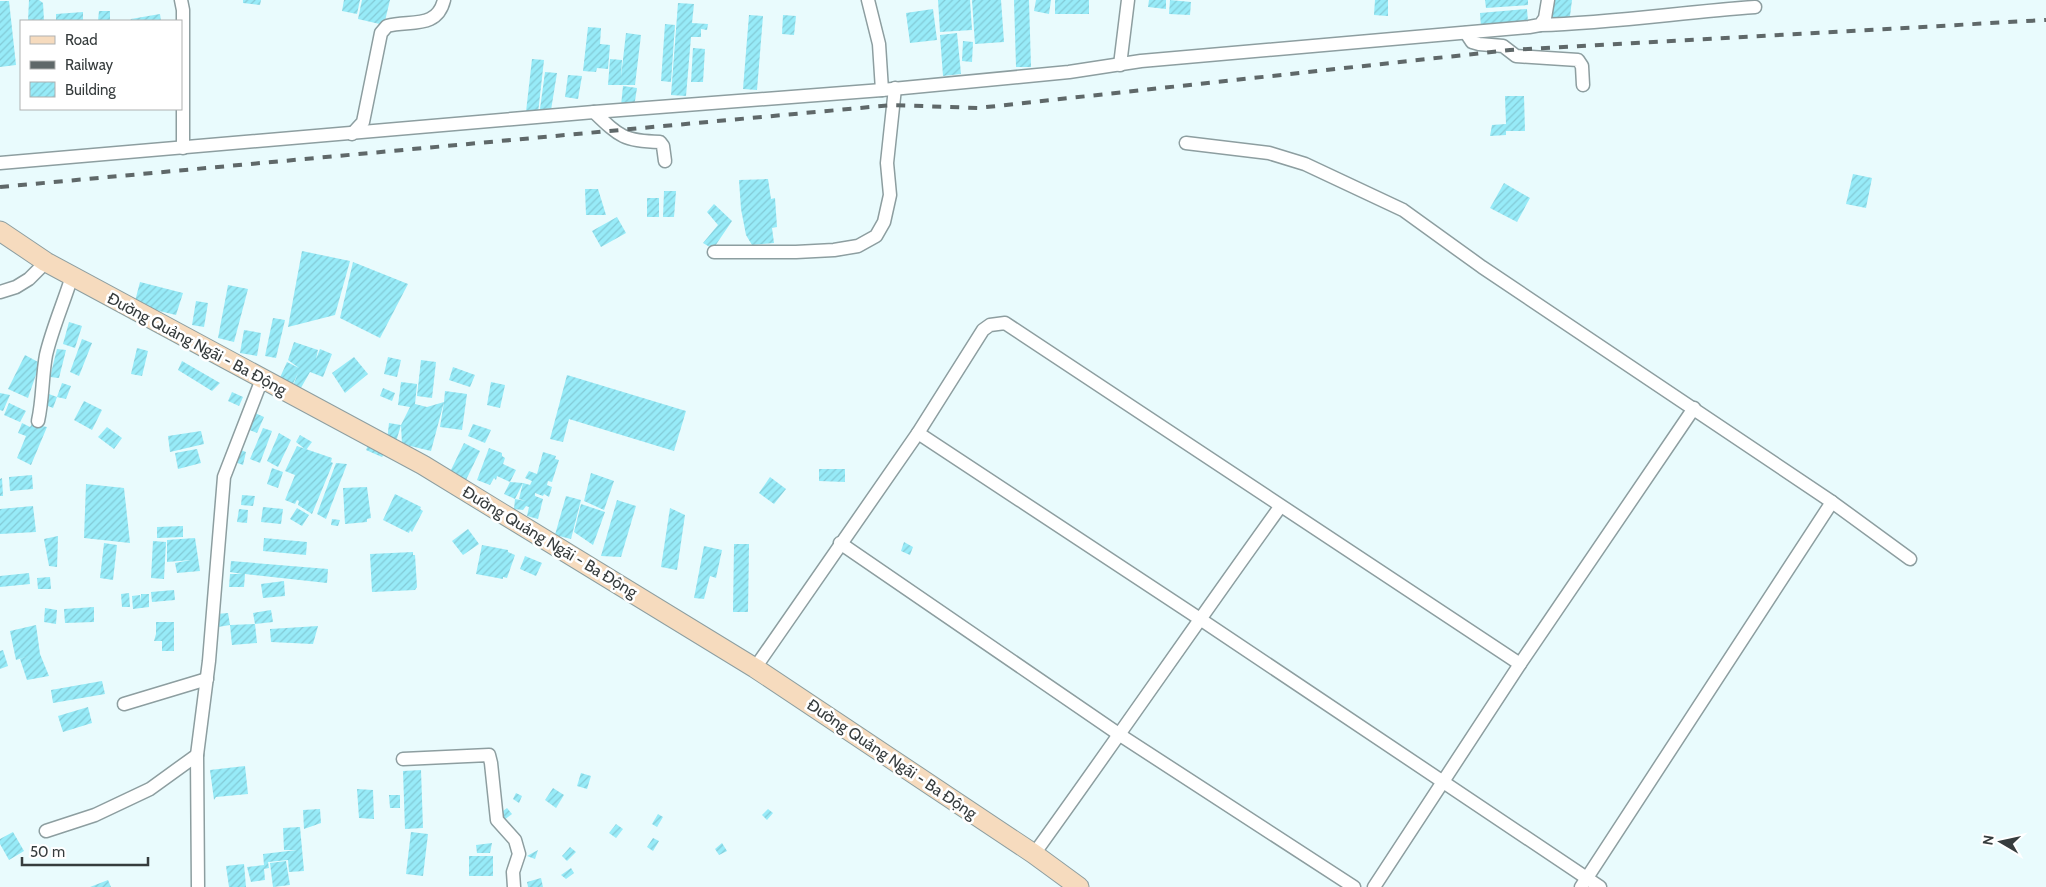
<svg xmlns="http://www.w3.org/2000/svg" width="2046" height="887" viewBox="0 0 2046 887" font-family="Cabin,sans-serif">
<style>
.building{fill:url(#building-hatch)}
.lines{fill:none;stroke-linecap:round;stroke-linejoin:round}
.minor-casing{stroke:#8d9ea0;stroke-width:15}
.secondary-casing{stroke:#8d9ea0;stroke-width:21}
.minor{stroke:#fff;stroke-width:12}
.secondary{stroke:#f6dbbe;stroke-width:19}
.rail{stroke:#5f6869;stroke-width:4;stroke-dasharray:9 9;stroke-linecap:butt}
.labels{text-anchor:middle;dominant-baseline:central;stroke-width:5;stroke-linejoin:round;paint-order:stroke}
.street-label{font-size:16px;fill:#363c3d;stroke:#fff}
</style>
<defs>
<pattern id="building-hatch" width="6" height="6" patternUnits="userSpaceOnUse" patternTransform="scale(1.25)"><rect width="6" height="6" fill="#97ebf8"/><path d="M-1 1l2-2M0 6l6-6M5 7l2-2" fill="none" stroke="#83cad6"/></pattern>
</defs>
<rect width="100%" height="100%" fill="#e9fbfd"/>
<g class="building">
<path d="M29,0H39L43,3L44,21H28Z"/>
<path d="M243,0H261L260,5L243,3Z"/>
<path d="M344,0H360L357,14L342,11Z"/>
<path d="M362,0H390L384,25L358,19Z"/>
<path d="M938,0H970L972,30L940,32Z"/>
<path d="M972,0H1001L1004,42L975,44Z"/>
<path d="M1014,0H1029L1031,67H1016Z"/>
<path d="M1036,0H1051L1049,14L1034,11Z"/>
<rect x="1055" y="0" width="34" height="14"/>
<path d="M1149,0H1166V9L1148,7Z"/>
<path d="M1170,0L1191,2L1190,15L1169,14Z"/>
<path d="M1375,0H1388V16L1374,15Z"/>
<path d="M1485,0H1528V5L1486,8Z"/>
<path d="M1553,0H1572L1569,24L1550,22Z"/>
<path d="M0,1H9L16,65L0,67Z"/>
<path d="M678,3L694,4L692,23L708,24L707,30L701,29V37H691L686,96L671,95Z"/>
<path d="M933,9L937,40L910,43L906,13Z"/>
<path d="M1527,9L1528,22L1481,27L1480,13Z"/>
<path d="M99,11H110V21H98Z"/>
<path d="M83,12V21H56V14Z"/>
<path d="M160,14L161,21H130L131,19Z"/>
<path d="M749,15L763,16L757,90L743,89Z"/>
<path d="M783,15L796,16L794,35L782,34Z"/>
<path d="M665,24L675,25L671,82L661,81Z"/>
<path d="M588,27L601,28L600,44L610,45L608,69L597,68L596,72L583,71Z"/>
<path d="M626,33L641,35L635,85H608L610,59L622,60L621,77Z"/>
<path d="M957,33L961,74L943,76L940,35Z"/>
<path d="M963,41L973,42L972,62L962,61Z"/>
<path d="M693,48L705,49L703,82H691Z"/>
<path d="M532,59L544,60L538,113L526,112Z"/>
<path d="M545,72L557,73L551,110L540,109Z"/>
<path d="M568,75L582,76L578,99L565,97Z"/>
<path d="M623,86L637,88L634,107L621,106Z"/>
<path d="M1505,96H1524L1525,131H1506V135L1490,136L1492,125L1506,124Z"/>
<path d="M1853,174L1872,178L1866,208L1846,204Z"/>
<path d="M768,179L771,199L775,198L777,227L772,228L774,243L752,245L746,235L741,209L739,180Z"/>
<path d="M1504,183L1530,198L1517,222L1490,208Z"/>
<path d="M585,189H598L606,215H586Z"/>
<path d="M664,191H676L674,217H663Z"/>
<rect x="647" y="198" width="12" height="19"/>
<path d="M714,204L732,221L713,249L703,243L718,225L707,212Z"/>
<path d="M617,217L626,233L601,247L592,231Z"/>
<path d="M302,251L350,261L335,315L288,327Z"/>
<path d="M353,262L408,284L380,338L340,318Z"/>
<path d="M140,282L183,293L176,315L134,305Z"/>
<path d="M228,285L248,289L234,342L218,338Z"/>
<path d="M196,301L208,303L204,327L192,325Z"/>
<path d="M273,318L285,320L276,358L265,356Z"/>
<path d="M69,322L82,326L75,348L63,344Z"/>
<path d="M244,330L261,333L257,356L240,353Z"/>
<path d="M82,339L92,343L79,376L70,372Z"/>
<path d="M294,342L318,350L316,359L320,349L332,354L323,377L310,372L298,393L291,391L298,373L291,388L278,382L287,362L299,368L288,360Z"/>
<path d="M137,348L148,351L142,376L131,374Z"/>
<path d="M57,349L66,350L59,378L50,377Z"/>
<path d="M25,355L40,363L28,398L8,389Z"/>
<path d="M354,357L368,374L345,393L332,373Z"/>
<path d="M388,357L401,360L397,377L384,374Z"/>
<path d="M421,360L436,362L432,398L417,396Z"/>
<path d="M182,361L220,383L212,391L178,370Z"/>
<path d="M453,367L475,375L470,387L449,380Z"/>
<path d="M567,375L686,411L674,451L569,419L563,442L550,439Z"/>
<path d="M401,382L417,384L415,404L427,407L444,402L445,391L467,394L462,430L440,427L444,402L431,451L402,444L401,425L410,407L398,405Z"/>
<path d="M491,382L505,385L500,408L487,405Z"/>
<path d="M62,383L71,386L66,399L57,397Z"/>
<path d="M383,388L395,393L392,401L380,396Z"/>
<path d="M232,392L243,397L239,406L228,401Z"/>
<path d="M0,393L10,395L3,411L0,410Z"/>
<path d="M46,393L57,397L53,408L43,404Z"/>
<path d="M84,401L102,410L92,430L74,420Z"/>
<path d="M9,403L26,411L20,422L4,415Z"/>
<path d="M251,411L264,417L257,433L244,428Z"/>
<path d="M22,423L30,427L32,424L47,427L31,465L17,458L26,436L18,433Z"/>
<path d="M389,423L401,425L395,445L387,441Z"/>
<path d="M473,424L491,430L485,443L468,436Z"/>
<path d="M107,427L122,438L114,449L98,437Z"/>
<path d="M263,428L272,431L260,463L250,459Z"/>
<path d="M201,431L204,444L170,452L168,436Z"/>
<path d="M279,433L291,440L278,467L267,461Z"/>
<path d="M300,435L312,442L306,450L296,442Z"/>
<path d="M370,441L387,449L382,457L366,450Z"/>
<path d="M464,443L480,451L466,480L450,472Z"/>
<path d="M297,446L332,458L331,462L333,463L312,514L298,505L299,501L297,500L295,504L285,500L295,475L285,471Z"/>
<path d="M235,448L246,452L243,465L232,461Z"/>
<path d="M489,448L502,453V456L505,458L503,464L516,470L510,482L523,483L515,499L504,494L510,482L497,476L496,480L494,478L490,485L477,480Z"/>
<path d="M197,449L201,463L178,469L175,453Z"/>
<path d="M543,452L556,456L555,459L559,460L552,482L548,481L547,485L552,487L549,497L544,494L543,496L535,493V496L543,499L538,519L527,516L529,507L526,506L523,510L514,509L515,499L526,501L519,499L523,483L530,485L532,481L525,478L529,471L537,474Z"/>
<path d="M336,463L347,464L326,519L317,514Z"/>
<path d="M272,468L283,472L278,488L267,484Z"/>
<path d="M819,469H845V482L819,481Z"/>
<path d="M591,473L614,481L604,510L584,501Z"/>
<path d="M32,475L33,489L10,491L9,477Z"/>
<path d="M770,477L786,489L774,504L759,493Z"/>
<path d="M2,478L3,496H0V479Z"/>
<path d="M86,484L124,488L130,543L84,538Z"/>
<path d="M367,487L371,518L367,519V522L345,524L343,488Z"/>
<path d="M395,494L421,507L420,509L423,511L412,532L410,530L409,533L383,520Z"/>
<path d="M242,495L255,496L253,506L241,505Z"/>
<path d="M566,496L581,500L571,539L555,535Z"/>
<path d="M617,500L636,506L621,557L601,556Z"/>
<path d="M581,504L605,512L593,545L574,532Z"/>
<path d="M33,506L36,532L0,534V509Z"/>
<path d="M263,507L283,509L281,524L261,522Z"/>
<path d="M297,508L309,515L302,526L290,519Z"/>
<path d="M670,508L685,515L677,570L661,567Z"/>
<path d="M239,509L248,510L247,523L237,522Z"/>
<path d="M332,519L340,520L338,526L331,525Z"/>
<path d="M183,526V537L157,538V527Z"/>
<path d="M468,529L479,544L463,555L452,541Z"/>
<path d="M58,536L57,567L49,566L44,539Z"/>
<path d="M195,538L200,571L177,573L175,563L191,560L167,562V540Z"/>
<path d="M264,538L307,542L306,555L263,551Z"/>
<path d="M153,541L166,542L164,579L151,578Z"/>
<path d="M904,542L913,547L910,555L901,551Z"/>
<path d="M104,543L117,545L113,580L100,578Z"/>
<path d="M734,544H749L748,612H733Z"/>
<path d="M482,545L508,550V552L515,555L507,578L503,577V579L476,574Z"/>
<path d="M704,546L722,550L716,578L710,576L704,599L694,598Z"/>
<path d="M413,552V555H415L417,587L415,590L372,592L370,554Z"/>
<path d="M525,556L542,563L536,576L520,569Z"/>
<path d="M231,561L328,569L327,583L245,574L244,587H229L230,574H242L230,572Z"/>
<path d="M29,573L30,584L0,587V576Z"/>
<path d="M50,577L51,589H38L37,578Z"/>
<path d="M284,581L285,596L263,598L261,584Z"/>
<path d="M174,590L175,600L152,602L151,592Z"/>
<path d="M129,593L130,607H122L121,594Z"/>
<path d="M141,594H149V607L133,609L132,596L140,595L141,602Z"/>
<path d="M94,607V622L65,623L64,609Z"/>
<path d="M45,608L57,610L56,624L44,622Z"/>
<path d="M271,610L273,622L255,624L253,613Z"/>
<path d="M228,613L230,625L218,627L216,614Z"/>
<path d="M156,622H174V651H162V641H154L156,634Z"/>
<path d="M255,624L257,643L232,645L230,625Z"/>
<path d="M36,625L40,654L49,676L27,680L20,659L29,656L16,660L10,631Z"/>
<path d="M318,626L313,644L271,642L270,629Z"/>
<path d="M3,650L8,666L0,669V651Z"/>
<path d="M102,681L105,694L53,703L51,690Z"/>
<path d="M88,707L92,723L63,732L58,716Z"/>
<path d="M245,766L248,794L216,797L214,800L210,770Z"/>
<path d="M421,770L423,828L405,829L403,771Z"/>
<path d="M581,773L591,776L587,789L577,786Z"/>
<path d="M553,788L564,795L556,808L545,800Z"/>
<path d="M357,789L373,790L374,819L359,818Z"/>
<path d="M516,793L522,796L519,803L513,799Z"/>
<path d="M389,795H400V808H390Z"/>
<path d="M507,808L512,814L504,820L499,814Z"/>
<path d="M320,809L321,823L304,829L303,810Z"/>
<path d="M768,809L773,813L767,820L762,815Z"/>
<path d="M658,814L663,817L657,827L652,824Z"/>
<path d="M616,824L623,829L616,838L609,833Z"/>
<path d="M300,827L304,871L289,872L288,860L268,862L269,868L264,869L265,880L251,882L247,867L264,865L263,854L297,850H284L283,828Z"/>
<path d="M13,832L24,851L9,860L0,844V839Z"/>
<path d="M411,832L428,834L423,876L406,874Z"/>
<path d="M653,838L659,841L653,851L647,847Z"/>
<path d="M492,843L490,853H477L476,845Z"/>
<path d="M722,843L727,851L719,855L715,849Z"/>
<path d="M570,847L576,852L567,861L562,856Z"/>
<path d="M538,850L535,859L527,856Z"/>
<rect x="469" y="856" width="24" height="20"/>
<path d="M286,861L290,885L273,887L270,863Z"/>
<path d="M244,864L246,887H229L226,866Z"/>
<path d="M571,868L574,873L566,879L561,875Z"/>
<path d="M541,878L543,887H528L527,882Z"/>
<path d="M108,880L111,887H90Z"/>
</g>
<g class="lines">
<defs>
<g id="minor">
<path d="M181,0L183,10V148"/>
<path d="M868,0L879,44L882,90"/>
<path d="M1540,25C1612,23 1683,12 1755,7"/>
<path d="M1466,33L1472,42L1479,44L1503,46L1516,56L1578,60L1582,66L1583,85"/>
<path d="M1120,65L1128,0"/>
<path d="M594,112C620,137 624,141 660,142L663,146L665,161"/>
<path d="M352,134L363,122L381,33L387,26C411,20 437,29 444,0"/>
<path d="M1186,143L1269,153L1305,164L1403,210L1482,267L1832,502L1910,559"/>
<path d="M0,163L594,112L882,90L1069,72L1141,61L1529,27L1540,25L1545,18L1548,0"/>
<path d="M714,252H796L834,250L858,246L876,236L884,222L890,195L887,163L895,88"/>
<path d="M0,292L16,287L29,279L46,262"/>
<path d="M38,421C43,399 42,377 46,355C52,329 64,302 72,276"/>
<path d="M918,433L1200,619L1600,887"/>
<path d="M840,543L1120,735L1354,887"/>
<path d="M755,668L918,433L983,330L990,325L1005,323L1520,664"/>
<path d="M124,704L207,679"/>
<path d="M403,759L489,755L491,763L497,820L515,840L519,854L513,872L514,887"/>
<path d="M46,831L95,815L150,789L197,755"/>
<path d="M1034,854C1117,739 1197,622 1280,507"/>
<path d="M198,887L197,755L209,661L224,477L262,379"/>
<path d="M1374,887L1520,664L1694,408"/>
<path d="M1581,887L1832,502"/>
</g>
<path id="secondary" d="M0,231L46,262L423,465L755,668L1034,854L1079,887"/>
</defs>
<use href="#minor" class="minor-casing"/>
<use href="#secondary" class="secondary-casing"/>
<use href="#minor" class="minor"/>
<use href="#secondary" class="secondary"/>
<path class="rail" d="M0,187L892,105L978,108L1510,50L2046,20"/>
</g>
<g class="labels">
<g class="street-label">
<text transform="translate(197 344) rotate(28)">Đường Quảng Ngãi - Ba Động</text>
<text transform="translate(550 542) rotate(31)">Đường Quảng Ngãi - Ba Động</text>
<text transform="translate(892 759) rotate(34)">Đường Quảng Ngãi - Ba Động</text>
</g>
</g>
<rect x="20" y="20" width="162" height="90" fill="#ffffff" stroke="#afb1b1"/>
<rect x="30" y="36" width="25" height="8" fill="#f6dbbe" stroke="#afb1b1"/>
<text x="65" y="45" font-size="15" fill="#363c3d">Road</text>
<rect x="30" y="61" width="25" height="8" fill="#5f6869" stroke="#afb1b1"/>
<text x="65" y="70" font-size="15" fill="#363c3d">Railway</text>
<rect x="30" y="82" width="25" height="15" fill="url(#building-hatch)" stroke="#afb1b1"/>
<text x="65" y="95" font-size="15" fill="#363c3d">Building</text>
<g transform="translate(2001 842) rotate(279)" stroke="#ffffff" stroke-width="4" paint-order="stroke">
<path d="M0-4L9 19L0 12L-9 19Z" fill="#363c3d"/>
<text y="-8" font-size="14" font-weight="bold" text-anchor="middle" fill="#363c3d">N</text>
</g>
<path d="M22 857v8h126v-8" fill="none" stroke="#363c3d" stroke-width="2.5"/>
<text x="30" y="857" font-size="15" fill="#363c3d" stroke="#ffffff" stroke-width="4" paint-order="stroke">50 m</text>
</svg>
